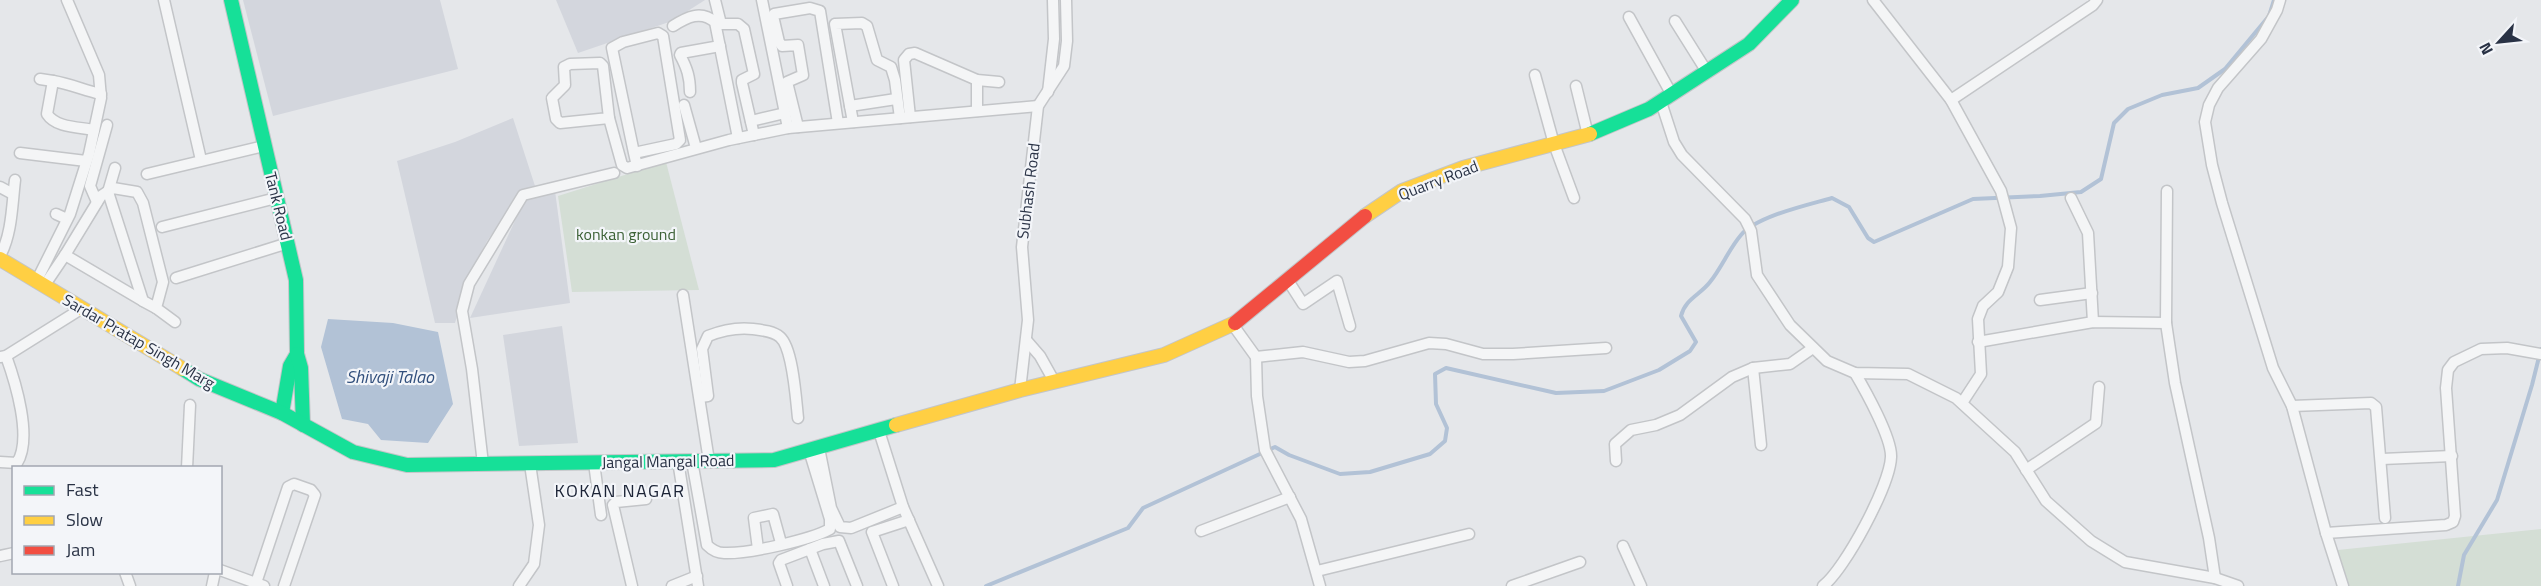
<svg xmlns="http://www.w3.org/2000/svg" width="2541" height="586" viewBox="0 0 2541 586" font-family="'Titillium Web',sans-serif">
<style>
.built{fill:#d3d6dd}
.green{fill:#d4ded5}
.water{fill:#b2c2d6}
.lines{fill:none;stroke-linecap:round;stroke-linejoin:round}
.stream{stroke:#b2c2d6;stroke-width:4}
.street-casing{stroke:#c3c5c8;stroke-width:13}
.fast-casing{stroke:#c3c5c8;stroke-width:16}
.slow-casing{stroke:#c3c5c8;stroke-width:16}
.jam-casing{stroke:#c3c5c8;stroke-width:16}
.street{stroke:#f4f5f6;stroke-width:10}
.fast{stroke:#16e098;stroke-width:14}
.slow{stroke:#ffcf43;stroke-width:14}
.jam{stroke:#f24e42;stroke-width:14}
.labels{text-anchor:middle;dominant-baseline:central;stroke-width:4.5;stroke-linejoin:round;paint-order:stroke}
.street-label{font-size:16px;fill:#293245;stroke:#f3f5f9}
.park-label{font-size:16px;fill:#3c6136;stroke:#f3f5f9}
.water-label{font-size:18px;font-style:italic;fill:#314f7c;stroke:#f3f5f9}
.neighbourhood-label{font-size:18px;letter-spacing:1.5px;fill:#1b2336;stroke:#f3f5f9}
</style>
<rect width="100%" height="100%" fill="#e5e7ea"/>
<g class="built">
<path d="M243,0H440L458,69L273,116Z"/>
<path d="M556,0H705L672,21L578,53Z"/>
<path d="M513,118L535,186L522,192L487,241L468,280L455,323H435L397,161L455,142Z"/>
<path d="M555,191L570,303L470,318L525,199Z"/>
<path d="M562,326L578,443L519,446L503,335Z"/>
</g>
<g class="green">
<path d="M666,162L699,290L572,292L558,196Z"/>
<path d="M2541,529V586H2346L2328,551Z"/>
</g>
<path class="water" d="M328,319L393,323L438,332L453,404L428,443L381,440L368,424L342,419L321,347Z"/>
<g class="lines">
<g class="stream">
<path d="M986,586L1128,528L1143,508L1275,447L1289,455L1340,474L1370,472L1430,454L1445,441L1447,428L1436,404L1435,374L1446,368L1556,393L1604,391L1659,370L1690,351L1696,342L1681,316C1685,299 1700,295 1710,282C1722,267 1729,249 1741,235C1757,216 1808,205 1832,198L1849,207L1868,238L1874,242L1973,199L2040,196L2081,192L2101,179L2114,123L2128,109L2162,95L2198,88L2225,69L2269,16L2274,0"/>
<path d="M2458,586L2464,555L2497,500L2532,385L2541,349"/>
</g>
<defs>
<g id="street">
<path d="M164,0L201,160"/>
<path d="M715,0L721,24H738L744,29L754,74L742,80V83L754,135"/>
<path d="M762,0L788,128"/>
<path d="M1873,0L1951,100L2001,191L2011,228L2008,267L1998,292L1983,306L1978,319L1981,374L1962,403"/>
<path d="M2280,0L2277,10L2261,39L2218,88L2209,105L2205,122L2212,165L2222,203L2273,368L2292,406L2326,533L2343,586"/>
<path d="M1629,17L1672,95"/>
<path d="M1675,21L1707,72"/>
<path d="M673,26C687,17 701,10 715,22L738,138"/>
<path d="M600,63L603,66L609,118L560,123L556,119L552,98L565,85L564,67L570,64Z"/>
<path d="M1535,75L1554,144L1574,198"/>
<path d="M40,79L53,81"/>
<path d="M977,80V111"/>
<path d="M1576,86L1588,135"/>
<path d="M690,92C690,77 687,68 680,55L681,53L720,46"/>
<path d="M1048,92L1054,39L1053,0"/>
<path d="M1951,100L2093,5L2097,0"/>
<path d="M1661,102L1674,142L1682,155L1745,219L1751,231L1757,275L1790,325L1827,361L1855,373L1908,374L1956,398L2015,452L2046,501L2091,541L2125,562L2215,578L2238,586"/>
<path d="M684,105L696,148"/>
<path d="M850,106L896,99"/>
<path d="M910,117L904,60L909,54L915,53L977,80L999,82"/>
<path d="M609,118L622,165L627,168L729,140L788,128L1038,106"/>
<path d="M751,121L785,113"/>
<path d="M853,122L835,24L862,23L867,26L877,60L891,67L895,80L900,118"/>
<path d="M798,127L787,82L803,75L798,45L782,46L779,42L773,16L774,14L810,8L820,11L838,123"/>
<path d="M94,130C79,127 56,128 47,114L53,81C70,84 84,90 101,94"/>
<path d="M20,153L86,161"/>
<path d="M634,153L676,144L680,140L663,36L658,33L623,42L612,48L634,153L637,166"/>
<path d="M115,168L108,192L143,301L156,308"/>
<path d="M147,174L264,146"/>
<path d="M0,187L13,194"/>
<path d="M2167,191L2166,323L2175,383L2209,538L2215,578"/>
<path d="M2071,198L2088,233L2093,322"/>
<path d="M97,202L90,186L107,125"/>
<path d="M56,214L67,219"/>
<path d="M162,227L276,198"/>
<path d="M65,255L101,196L113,188L137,192L143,203L163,282L156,308L175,322"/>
<path d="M0,256C12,234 12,205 15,180"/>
<path d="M176,278L288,243"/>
<path d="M1287,279L1303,304L1337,281L1350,326"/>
<path d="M36,282L70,214L89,154L101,98L99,75L67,0"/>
<path d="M44,286L65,255L143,301"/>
<path d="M683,295L709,461"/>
<path d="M2040,300L2092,293"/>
<path d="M1233,325L1256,357L1257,396L1265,450L1301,519L1320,586"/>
<path d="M1027,341L1040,356L1054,381"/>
<path d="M1978,342L2093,322L2166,323"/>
<path d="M0,357L6,356L81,309"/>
<path d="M1256,357L1303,352L1349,362L1365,361L1429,343L1446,344L1483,354H1513L1606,348"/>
<path d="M1753,368L1761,445"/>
<path d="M1020,390L1028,320L1022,247L1038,106L1064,66L1067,41L1066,0"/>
<path d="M700,397L708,396L702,349L708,336C723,330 736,327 753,329C761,330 773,331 780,337C793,348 796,400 798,418"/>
<path d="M2292,406L2371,403L2376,407L2385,518"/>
<path d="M879,431L903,507L938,586"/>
<path d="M819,448L831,508L840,527L851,528L903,507"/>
<path d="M2382,459L2452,456"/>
<path d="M678,461L698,586"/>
<path d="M692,461L707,545C712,550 717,553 724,553C748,554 810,540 830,529V519L809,450"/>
<path d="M1616,461L1615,444L1631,430L1656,425L1680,415L1732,377L1753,368L1790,364L1813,348"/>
<path d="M0,462L17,463C33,438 15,381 6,356"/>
<path d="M594,463L601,515"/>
<path d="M483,464L472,369L462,311L469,284L523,195L614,173"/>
<path d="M187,468L190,405"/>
<path d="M2026,470L2096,423L2099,387"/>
<path d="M1201,531L1290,497"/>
<path d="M2326,533L2446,525L2453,522L2455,516L2446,388L2448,370L2454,362L2481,349L2507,348L2541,354"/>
<path d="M1623,546L1641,586"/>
<path d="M758,549L754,518L773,514L781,543"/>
<path d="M810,549L824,586"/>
<path d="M0,556L14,553"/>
<path d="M220,570L264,586"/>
<path d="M1317,571L1469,534"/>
<path d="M125,572L130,586"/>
<path d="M256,583L288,487L294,484L311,490L315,495L284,586"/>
<path d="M212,586L215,572"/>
<path d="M519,586L534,564L539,525L530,464"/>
<path d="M632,586L613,505L616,502L646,499"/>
<path d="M672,586L697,576"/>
<path d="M787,586L779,563L781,560L823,544L839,541L857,586"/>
<path d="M893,586L872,532L909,520"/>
<path d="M1512,586L1580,562"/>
<path d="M1823,586C1845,569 1890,485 1891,457C1892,438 1865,390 1855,373"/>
</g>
<g id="fast">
<path d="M231,0L296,280L297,354L290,366L282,413"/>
<path d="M1590,134L1649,109L1749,44L1792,0"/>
<path d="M297,354L301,368L303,425"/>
<path d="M183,369L199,379L282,413L353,452L407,465L774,460L896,425"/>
</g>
<g id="slow">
<path d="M1365,216L1402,191L1463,168L1590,134"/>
<path d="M0,259L183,369"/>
<path d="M896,425L1020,390L1164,355L1235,323"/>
</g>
<path id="jam" d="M1235,323L1365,216"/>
</defs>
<use href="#street" class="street-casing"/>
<use href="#fast" class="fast-casing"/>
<use href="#slow" class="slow-casing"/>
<use href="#jam" class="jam-casing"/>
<use href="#street" class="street"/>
<use href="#fast" class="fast"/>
<use href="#slow" class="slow"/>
<use href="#jam" class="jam"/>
</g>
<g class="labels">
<g class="street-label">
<text transform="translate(1438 180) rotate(-21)">Quarry Road</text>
<text transform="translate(1028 191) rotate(-83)">Subhash Road</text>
<text transform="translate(279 206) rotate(76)">Tank Road</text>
<text transform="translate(139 341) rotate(30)">Sardar Pratap Singh Marg</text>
<text transform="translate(668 461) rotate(-1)">Jangal Mangal Road</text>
</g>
<g class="park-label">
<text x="626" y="234">konkan ground</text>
</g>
<g class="water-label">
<text x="390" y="376">Shivaji Talao</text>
</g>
<g class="neighbourhood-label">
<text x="620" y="490">KOKAN NAGAR</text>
</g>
</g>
<rect x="12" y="466" width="210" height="108" fill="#f3f5f9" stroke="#a2a7b1" stroke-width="1.5"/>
<rect x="24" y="486" width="30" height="9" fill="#16e098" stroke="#a2a7b1" stroke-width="1.5"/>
<text x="66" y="496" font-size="18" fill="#293245">Fast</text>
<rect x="24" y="516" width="30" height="9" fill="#ffcf43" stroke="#a2a7b1" stroke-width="1.5"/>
<text x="66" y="526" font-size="18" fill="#293245">Slow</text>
<rect x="24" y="546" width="30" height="9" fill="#f24e42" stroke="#a2a7b1" stroke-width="1.5"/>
<text x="66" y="556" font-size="18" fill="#293245">Jam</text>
<g transform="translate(2499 42) rotate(243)" stroke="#f3f5f9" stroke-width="4.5" paint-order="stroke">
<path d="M0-4.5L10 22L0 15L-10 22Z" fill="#293245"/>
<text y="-9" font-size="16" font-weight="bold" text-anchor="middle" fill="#293245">N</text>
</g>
</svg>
